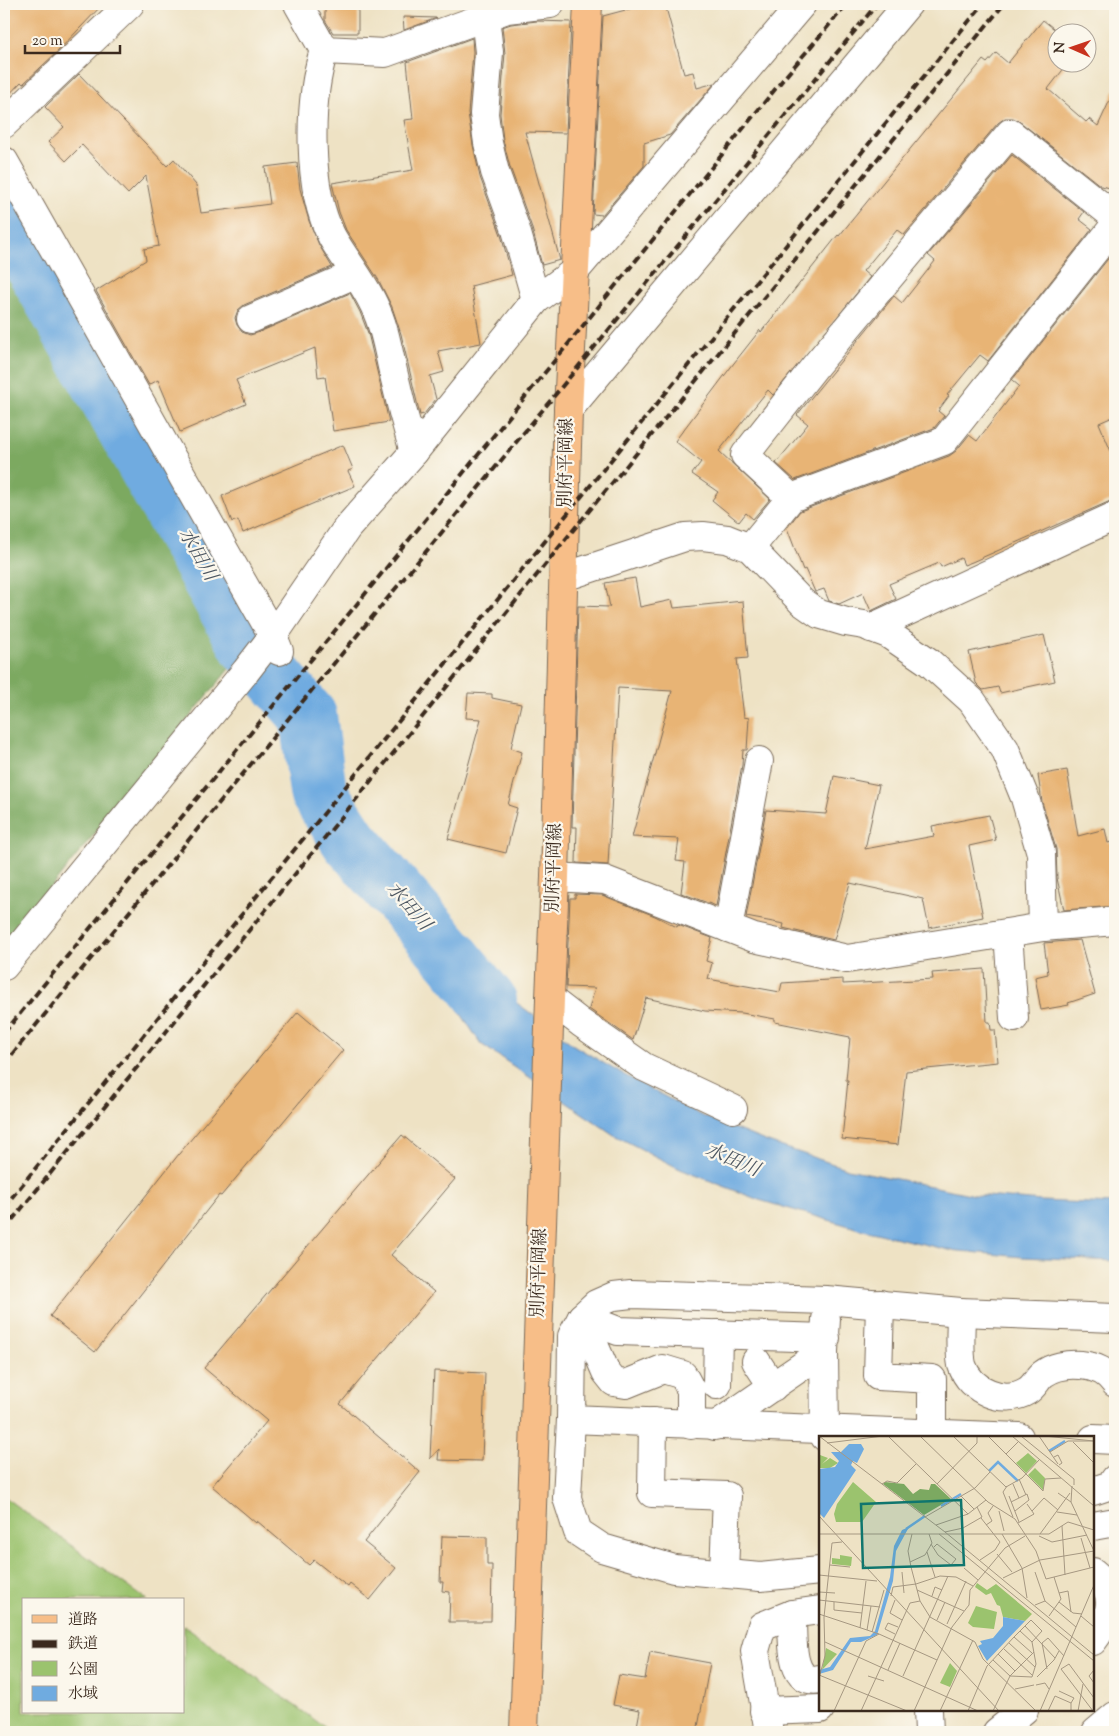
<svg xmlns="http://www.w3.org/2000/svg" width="1119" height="1736" viewBox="0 0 1119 1736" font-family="'Sorts Mill Goudy','Noto Serif JP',serif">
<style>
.green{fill:#9bc36e;stroke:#6b7646}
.forest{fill:#7ca961;stroke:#5c6a40}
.water{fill:#6fabe0;stroke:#556a7f}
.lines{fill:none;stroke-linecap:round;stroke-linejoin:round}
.river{stroke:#6fabe0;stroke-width:58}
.building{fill:#e8b475}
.minor-casing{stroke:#7a6a58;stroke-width:30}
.major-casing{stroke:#7a6a58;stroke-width:30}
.minor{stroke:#fff;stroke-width:28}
.major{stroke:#f7be88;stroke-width:28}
.rail{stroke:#3b2a1e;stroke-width:4;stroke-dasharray:8 4;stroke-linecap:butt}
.labels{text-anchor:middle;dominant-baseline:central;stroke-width:4.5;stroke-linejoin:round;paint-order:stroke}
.street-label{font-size:18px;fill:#3b2a1e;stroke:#fbf7ec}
.water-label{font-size:19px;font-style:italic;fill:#4d5762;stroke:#fbf7ec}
.inset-river{fill:none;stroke:#6fabe0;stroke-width:2.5}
.inset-road{fill:none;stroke:#a69882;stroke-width:1}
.view{fill:#0f766e;fill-opacity:0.15;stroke:#0f766e;stroke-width:2.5}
.inset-edge{fill:none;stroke:#3b2a1e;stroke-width:2.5}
</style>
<rect width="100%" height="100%" fill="#fbf7ec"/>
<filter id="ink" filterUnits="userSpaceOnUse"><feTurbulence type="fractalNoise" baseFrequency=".02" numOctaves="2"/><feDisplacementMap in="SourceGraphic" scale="10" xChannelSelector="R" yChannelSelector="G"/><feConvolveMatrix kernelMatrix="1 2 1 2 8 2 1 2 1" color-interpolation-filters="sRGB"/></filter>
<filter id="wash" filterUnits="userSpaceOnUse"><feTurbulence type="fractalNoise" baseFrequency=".0096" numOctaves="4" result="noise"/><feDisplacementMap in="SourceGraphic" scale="20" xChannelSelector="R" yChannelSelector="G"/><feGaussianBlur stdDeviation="1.12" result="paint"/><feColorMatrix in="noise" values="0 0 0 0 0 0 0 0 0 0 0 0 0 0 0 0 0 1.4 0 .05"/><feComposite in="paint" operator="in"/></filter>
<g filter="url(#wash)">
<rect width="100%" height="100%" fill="#eee2c4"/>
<path class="green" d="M4,1497L147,1600H24V1712H184V1626L326,1728V1732H4Z"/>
<path class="forest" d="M4,237L138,475L243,652L4,945Z"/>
<path class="water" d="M440,927L502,992L575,1046L617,1071L698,1114L765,1141L848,1169L975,1195L1041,1201L1115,1204V1261L1022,1257L949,1250L863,1230L759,1200L680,1169L614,1135L481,1044L434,973Z"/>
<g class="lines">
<path class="river" d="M4,213L249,647L308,716L318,792L350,841L452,957L488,1001"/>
</g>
<g id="blocks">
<g class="building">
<path d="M4,4H103L57,52L23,84L21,82L4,100Z"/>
<path d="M325,4H358V33H333L325,20Z"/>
<path d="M648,4H665L684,74L693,72L697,88L715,83L670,135L644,143V166L602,215L593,214L603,16Z"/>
<path d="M403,17L437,18L404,30Z"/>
<path d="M1043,20L1058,32H1056V62H1069L1048,89L1086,122L1089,119L1098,126L1115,89V189L1101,186L1019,121L1013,118H1005L998,123L904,235L897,230L863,271L870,277L773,395L768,390L719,451L770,499L753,519L746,513L739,522L712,500L718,492L692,474L701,462L675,441L734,363L760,330L761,332L838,235L839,236L983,60L987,63L996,53L1008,63Z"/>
<path d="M537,21L571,22L566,133L525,132L560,260L542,265L531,225L510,167L503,140L500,114L505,53L502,27L511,24Z"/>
<path d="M472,38L473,52L468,113L473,145L480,177L501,235L512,275L471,286L481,343L438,351L444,372L430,376L436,399L424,414L420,415L401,334L392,307L378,279L346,230L339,212L332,183L413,170L404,120L413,119L407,62Z"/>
<path d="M79,74L167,166L174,159L196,185L201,213L270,204L265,167L297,163L300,189L309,221L319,245L332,267L244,305L238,310L235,318L237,325L242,332L250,335L257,333L350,293L360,312L368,333L389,422L333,431L325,376L318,377L315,348L236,380L246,404L180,432L158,380L149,385L96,291L146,260L144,249L159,246L146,176L128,194L82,145L66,161L48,142L64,127L45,107Z"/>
<path d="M1012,155L1084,212L1079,219L1092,229L988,361L980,355L947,395L949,396L938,411L944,416L934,428L795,480L776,463L808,424L797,415L894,296L902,303L935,261L928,255Z"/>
<path d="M1111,255L1115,256V416L1099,423L1115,461V499L972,562L964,565L961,558L941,567L939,563L889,584L896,599L871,611L863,593L839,604L829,601L824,589L815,592L805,569L803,570L787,528L800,511L949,456L956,451L969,435L977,441L1019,386L1012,380Z"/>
<path d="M343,445L353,469L348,471L355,486L243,533L238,520L232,522L222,496Z"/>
<path d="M635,578L640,607L672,600L674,608L743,601L748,658L737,659L744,717L749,718L747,750H743L742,765L716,906L681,893L685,862L676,861L679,839L632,837L672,691L618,688L608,865L576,863L577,827H572L578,606L610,607L605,583Z"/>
<path d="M1044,635L1055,681L1000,693L998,687L983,690L976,683L969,652Z"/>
<path d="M468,693L492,694V698L521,704L511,748L522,752L508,805L517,808L506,853L448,839L481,719L466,718Z"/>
<path d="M1067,770L1078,836L1105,829L1108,843L1115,841V906L1064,910L1057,878L1056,849L1042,802L1038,775Z"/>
<path d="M834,776L879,785L865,849L934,836L932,826L989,815L996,840L969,846L983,917L929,928L923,899L850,883L834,940L783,928L784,924L746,917L766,810L826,814Z"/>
<path d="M575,894L602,895L655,916L677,927L678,925L712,938L706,961L712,963L708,979L780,992L782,983L843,979V984L933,979L932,973L984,969L987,1022H990L991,1030H995L998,1062L906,1071L898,1145L842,1139L848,1080H846L850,1037L775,1022V1019L742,1013L705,1011L646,998L633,1040L589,1009L595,988L566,987L570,898H575Z"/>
<path d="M1080,940L1095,994L1068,1003L1069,1005L1041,1010L1035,977L1048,974L1044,943Z"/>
<path d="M298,1012L343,1050L221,1196L219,1195L95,1352L50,1316L183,1149Z"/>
<path d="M402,1135L455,1179L391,1255L434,1292L340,1404L420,1472L364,1542L396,1568L370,1600L350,1584L348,1587L314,1560L309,1565L257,1521L256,1523L212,1486L267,1421L204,1368Z"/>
<path d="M434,1371L485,1373L482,1461L438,1460L439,1449L430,1459Z"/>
<path d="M442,1536L487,1537V1565H492L491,1621H482V1622H449L450,1592L442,1591L443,1582H440Z"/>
<path d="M650,1652L710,1663L697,1732H636L640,1710L613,1705L619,1675L645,1679Z"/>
</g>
</g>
</g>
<g filter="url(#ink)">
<use href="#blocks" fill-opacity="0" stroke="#7a6a58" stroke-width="1"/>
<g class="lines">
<defs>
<g id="minor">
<path d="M298,4L324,50C308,102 307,189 332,237C345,260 363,281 374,305C384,325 388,349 393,371C399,398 406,425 414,452"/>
<path d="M485,4V16L489,52L484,114L488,143L495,172L516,230L536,300"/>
<path d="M324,50L385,53L507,9L550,4"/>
<path d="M4,124L130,4"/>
<path d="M4,161L273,636L279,651"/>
<path d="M251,319L355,274"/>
<path d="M568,410L908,4"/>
<path d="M791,498L745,455L816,365L1010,133L1115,217"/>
<path d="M750,548L791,498L944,441L1115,225"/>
<path d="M564,577L685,537L703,536L727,539L750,548L802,602L819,614L846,622L864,625L888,634L929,662L972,701L1005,749L1025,798L1041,853L1043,927"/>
<path d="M871,628L1115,516"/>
<path d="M555,877L605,880L754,938L847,959L1043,927L1115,921"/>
<path d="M728,928L759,761"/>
<path d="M1008,933L1014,1018"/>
<path d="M4,966L246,671L273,636L347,528L414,452L536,300L575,271L802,4"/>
<path d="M550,999L581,1023L644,1067L733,1109"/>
<path d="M880,1304L878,1376L932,1379V1434"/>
<path d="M961,1312C961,1326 959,1352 962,1365C970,1391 1004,1405 1027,1391C1034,1387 1037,1379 1043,1374C1062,1360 1101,1361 1115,1383"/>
<path d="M756,1361L773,1387"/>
<path d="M717,1385L718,1334"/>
<path d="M571,1419L1019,1437"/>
<path d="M653,1422L652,1493L727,1496L724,1573"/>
<path d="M691,1425V1390L683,1375L663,1369L626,1384L614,1382L606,1372L582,1317L618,1331L826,1338"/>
<path d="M715,1426L824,1351"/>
<path d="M825,1437L824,1351L826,1319"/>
<path d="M1093,1439L1115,1440"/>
<path d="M1093,1491L1111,1485L1115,1479"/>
<path d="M1093,1526L1115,1522"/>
<path d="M820,1571L760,1577L674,1569L602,1548L578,1532L567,1498L571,1419L572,1336L582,1317L596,1304L614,1296L631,1294L826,1300L961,1312L1115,1318"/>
<path d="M1093,1572C1119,1593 1112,1616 1093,1641"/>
<path d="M792,1614C793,1635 788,1686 820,1679"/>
<path d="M928,1710L929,1732"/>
<path d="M764,1711L820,1709"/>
<path d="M769,1732L755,1651L762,1626L792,1614L820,1610"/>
<path d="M997,1732L1024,1710"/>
<path d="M1096,1732L1115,1716"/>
</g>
<path id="major" d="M524,1732L550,999L555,877L568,410L588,4"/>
</defs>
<use href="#minor" class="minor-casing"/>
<use href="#major" class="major-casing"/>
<use href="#minor" class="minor"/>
<use href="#major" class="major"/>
<g class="rail">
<path d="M4,1033L352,610L785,77L847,4"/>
<path d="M4,1064L877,4"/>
<path d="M4,1207C330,806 656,404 983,4"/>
<path d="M4,1230L349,808L565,540L627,465L1004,4"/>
</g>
</g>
</g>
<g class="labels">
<g class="street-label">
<text transform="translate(567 463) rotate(-89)">別府平岡線</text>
<text transform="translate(555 868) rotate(-88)">別府平岡線</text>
<text transform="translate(540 1273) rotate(-88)">別府平岡線</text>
</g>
<g class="water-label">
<text transform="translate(197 555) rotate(60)">水田川</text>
<text transform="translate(408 907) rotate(49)">水田川</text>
<text transform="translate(732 1161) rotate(23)">水田川</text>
</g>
</g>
<g transform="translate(819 1436)">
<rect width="275" height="275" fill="#eee2c4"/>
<path d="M209,17L218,25L207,37L197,27ZM1,19L9,22L3,28L11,22L19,27L11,32H0ZM216,32L226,42L224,54L209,39ZM34,46L57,66L43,86H17L15,78L18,68ZM21,119L33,121L32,130L13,128V122L21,123ZM158,147L168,154L177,148L213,178L206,185L184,181L181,170L178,169L172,157L167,159L156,151ZM157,170L178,176L175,193L154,191L149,187ZM7,212L18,218L3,234ZM131,227L138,235L131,251L121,247Z" fill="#9bc36e"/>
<path d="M66,46L85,48L94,58L101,53L110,54L112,48H116L132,63L105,79L64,48Z" fill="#7ca961"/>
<path d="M30,8H42L45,13L38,27L34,25L32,29L37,34L5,82L0,77V33L16,31L20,25L12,16H22ZM90,91L77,115L74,145L58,199L42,206H32L14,234L0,238V234L11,231L31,202L51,200L56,195L71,141L75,110L83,94ZM184,181L206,185L168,225L159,210L163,208L161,205L174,202L184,190Z" fill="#6fabe0"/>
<path class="inset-river" d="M230,15L246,5M170,35L179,26L199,45M122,70L142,58M87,93L106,80"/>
<path class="inset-road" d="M0,0L126,96L275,219M69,0L149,78L167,64M101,0L169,66L196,83L217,115L227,143L275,131M134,0L187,51L203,42L220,24M169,0L224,55L226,43L242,42M193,0L275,70M202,0L255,43V49M220,0L239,28M225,0L275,5M254,6L275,27M8,7L64,0M231,16L249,5H274M187,18L199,6M235,21L239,19L243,27L240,29M200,43L207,59M63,48L68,45L78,47L97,28M118,48L158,7V0M194,48L200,62M188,50L184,56L194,81M239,57L252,66M142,60L155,73M190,60L200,86M192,66L208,58L210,64L196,75M180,75L185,95M213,75L225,62L239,74M238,76L258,79M0,80L180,275M106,81L156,52L171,36M199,87L215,78L208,68M117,89L149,78M167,89L173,85L169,77L174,70M243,90L246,139M126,96L144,92L163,81L158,71M0,98H230L249,86L275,94M93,98L89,115L92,131L101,165L111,181L156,206L164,223L217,275M120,98L275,225M183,98L203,132L208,162M221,98L251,57M220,100L233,106L268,99M262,102L271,132M112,108L119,119L132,129L137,123L118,108L115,111M108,116L116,141M178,118L193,136M161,124L176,114L181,106L162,82M91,126L106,119L113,107L110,98M11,129L31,131M145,132L159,144M83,136L85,157M216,136L226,165M0,139L58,145M184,142L221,124L275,115L252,66L253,50M98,154L145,175M0,156L16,157M240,157L249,155L252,176M72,160L74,151L97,148L121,140L137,141L154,150M113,160L116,151L123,154M0,164L61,171M76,164L71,177L83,184M15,166V174L43,177M240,166L254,177L263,178M216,169L226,165L257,191M0,178L60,198L118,224M230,180L242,163L235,141M262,180L275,191M118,184L126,166M128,188L147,145M206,190L236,222M41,192L47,145M48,194L52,170M201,195L213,206M53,196L65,154M76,198L66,193L69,187L79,191M195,201L213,217M6,206L159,275M190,207L216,231M185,213L213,239M179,218L196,235M228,233L223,207L229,202L245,220M69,234L81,207M275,234L270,240L275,247M0,239L88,275M49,240L65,245M84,240L129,140M218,241L235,224L240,215M0,242L6,220L5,181L13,107L23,106M217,249L226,247L230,253M196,253L215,249M240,255L255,262L252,267M15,275L47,205L60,198M42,275L91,167L101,165M95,275L133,191L150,169L151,154L186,112L206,100M121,275L154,204M149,275L168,230L170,228L195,201L212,184L223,195L213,206L217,228L213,241L191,240L174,224M174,275L191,240L215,216M221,275L275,149M229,275L236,260L252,267V275M259,275L264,248M274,275L242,233L250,228L275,262"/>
<path class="view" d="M142,64L145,129L44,132L42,68Z"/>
<rect width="275" height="275" class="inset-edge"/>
</g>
<rect width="1119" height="1736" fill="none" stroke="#fbf7ec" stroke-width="20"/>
<rect x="22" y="1598" width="162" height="115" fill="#fbf7ec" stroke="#aea59a"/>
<rect x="32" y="1615" width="25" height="8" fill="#f7be88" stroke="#aea59a"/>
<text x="68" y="1624" font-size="15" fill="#3b2a1e">道路</text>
<rect x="32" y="1640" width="25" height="8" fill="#3b2a1e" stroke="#aea59a"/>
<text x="68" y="1648" font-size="15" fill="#3b2a1e">鉄道</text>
<rect x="32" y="1661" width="25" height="15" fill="#9bc36e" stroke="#aea59a"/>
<text x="68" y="1674" font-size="15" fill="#3b2a1e">公園</text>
<rect x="32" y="1686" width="25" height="15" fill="#6fabe0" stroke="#aea59a"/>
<text x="68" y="1698" font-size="15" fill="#3b2a1e">水域</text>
<g transform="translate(1072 48) rotate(272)"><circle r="24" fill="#fbf7ec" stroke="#aea59a"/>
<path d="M0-4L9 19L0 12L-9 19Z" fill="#c8321e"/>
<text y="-8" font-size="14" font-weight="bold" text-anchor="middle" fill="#3b2a1e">N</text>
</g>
<path d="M25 45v8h95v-8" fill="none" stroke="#3b2a1e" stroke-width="2.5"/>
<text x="32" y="45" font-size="15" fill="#3b2a1e" stroke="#fbf7ec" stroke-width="4" paint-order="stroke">20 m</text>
</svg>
